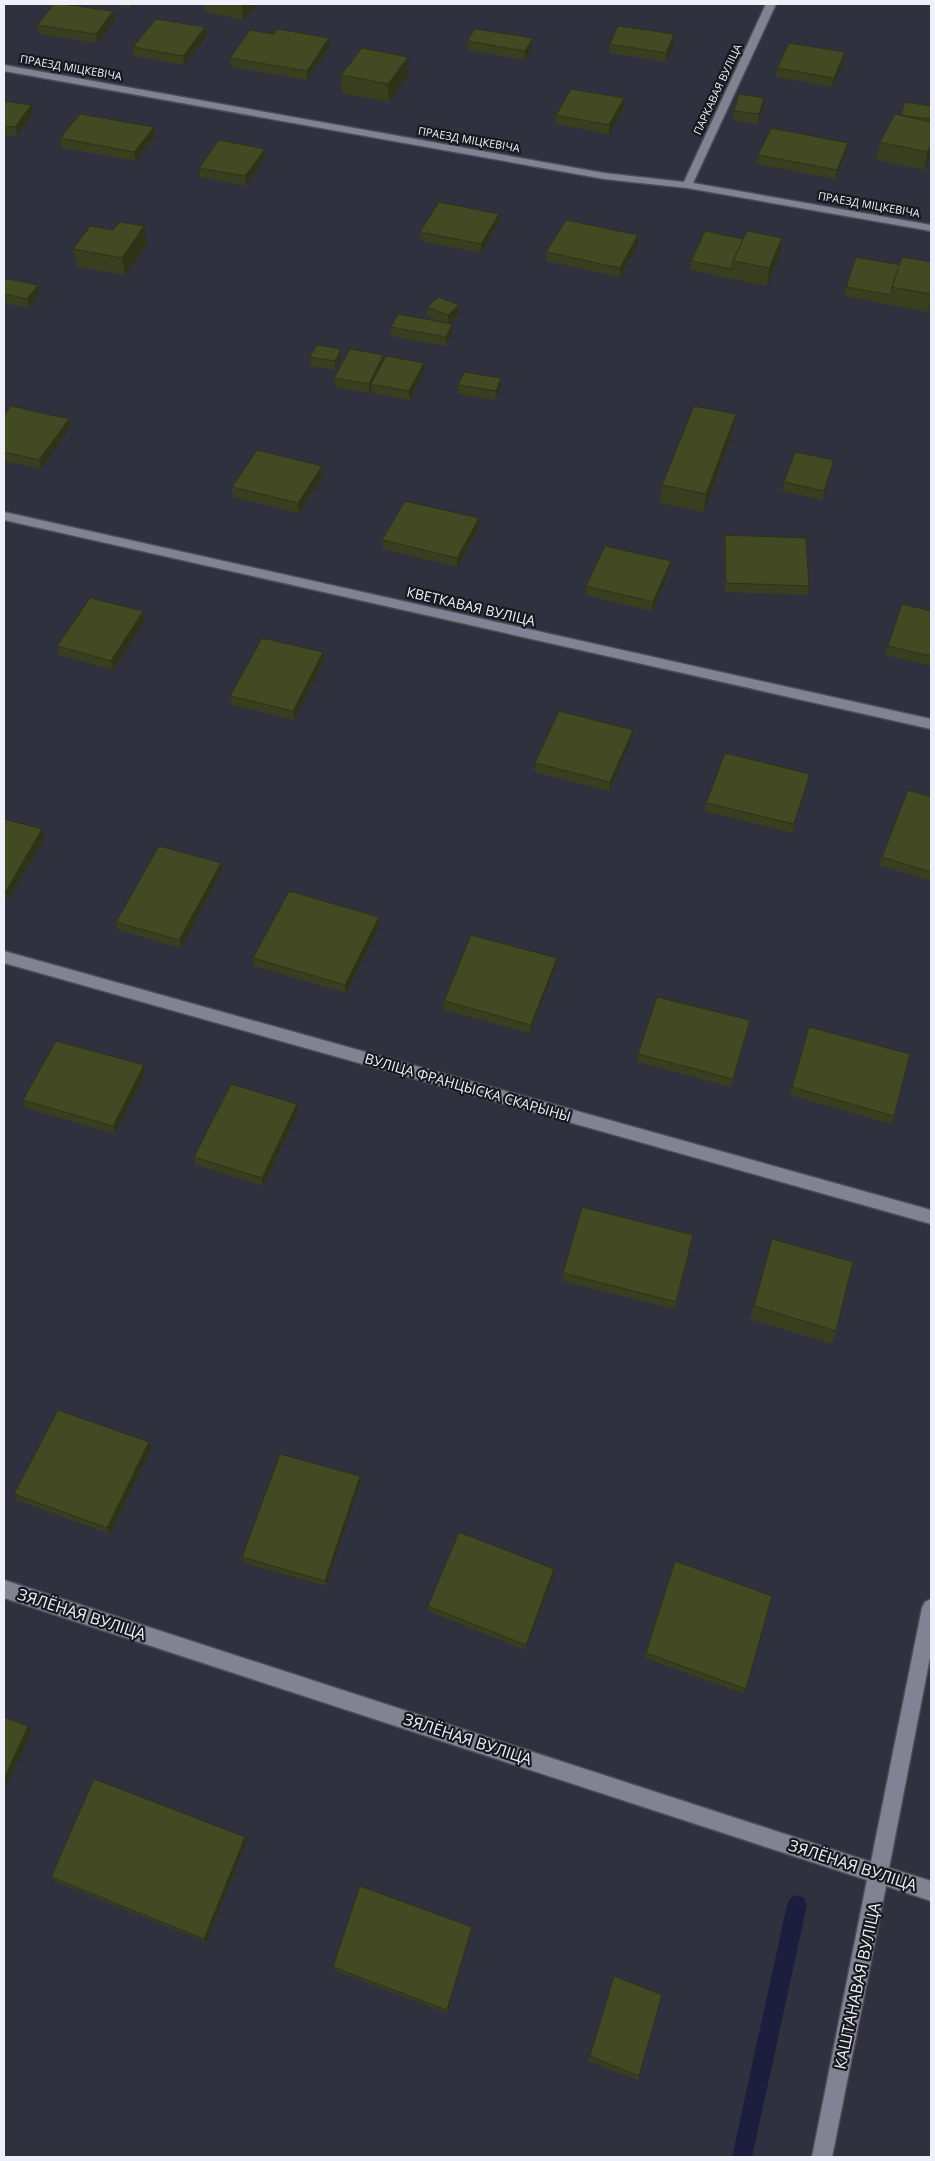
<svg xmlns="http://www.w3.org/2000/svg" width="935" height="2161" viewBox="0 0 935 2161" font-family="'Open Sans',sans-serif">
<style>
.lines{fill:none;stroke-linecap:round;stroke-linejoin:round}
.stream{fill:#1d1e3e;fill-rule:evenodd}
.street-casing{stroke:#4b4d58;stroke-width:3}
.street{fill:#818393;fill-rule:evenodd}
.wall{fill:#393f1e}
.shaded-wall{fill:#2e3318}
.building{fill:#424923;stroke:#2e3318}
.labels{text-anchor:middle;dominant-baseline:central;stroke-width:4.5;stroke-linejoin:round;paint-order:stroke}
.far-street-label{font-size:11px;fill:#eff0f9;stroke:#18191f}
.street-label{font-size:14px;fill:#eff0f9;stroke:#18191f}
.near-street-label{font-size:16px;fill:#eff0f9;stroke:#18191f}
</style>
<rect width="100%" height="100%" fill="#2f313e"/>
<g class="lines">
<path class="stream" d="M797,1895L804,1898L807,1905L752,2157H732L787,1905L790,1898Z"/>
<defs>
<g id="street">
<path d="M766,4H776L693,183L931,225V231L687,188L604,179L4,71V65L604,173L684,182Z"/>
<path d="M4,512L931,719V729L4,520Z"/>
<path d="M4,951L931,1210V1224L4,963Z"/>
<path d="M4,1580L871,1862L922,1608L925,1602L931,1599V1652L889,1868L931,1881V1901L886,1886L832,2157H812L867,1880L4,1598Z"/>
</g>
</defs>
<use href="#street" class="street-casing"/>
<use href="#street" class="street"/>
</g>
<g class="wall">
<path d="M109,4H135L131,8Z"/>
<path d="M204,4H258L243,20L205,12Z"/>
<path d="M113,11L115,20L98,43L39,34L37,25Z"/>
<path d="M205,27L207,36L184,65L134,56L133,47Z"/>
<path d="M274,34L329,38L330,47L307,80L231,67L230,58Z"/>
<path d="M467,41L532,48L525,60L467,50Z"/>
<path d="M610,44H674L666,62L609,53Z"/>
<path d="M845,52L844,62L832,87L776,77L777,68Z"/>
<path d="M409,74L389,102L342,93L341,75Z"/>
<path d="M624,98V108L609,134L555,124L556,115Z"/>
<path d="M764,98L763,107L758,124L732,120L734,111Z"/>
<path d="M4,101L31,105L33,114L17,136L4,135Z"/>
<path d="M931,106V155L924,170L877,160L880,142L901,115Z"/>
<path d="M155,136L136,161L62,148L60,138Z"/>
<path d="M848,143L846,152L835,179L757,164L758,155Z"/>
<path d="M265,158L246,186L200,177L199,168Z"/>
<path d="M499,223L481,253L421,241L420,232Z"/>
<path d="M147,244L125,275L77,267L73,249Z"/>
<path d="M638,244L620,277L546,261V252Z"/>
<path d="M780,255L767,286L690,270L691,261Z"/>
<path d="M931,262V299L928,312L844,296L846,287L900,265Z"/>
<path d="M4,278L40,294L29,308L4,303Z"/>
<path d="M427,307L459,314L449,323L452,324V333L446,346L391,336V327L443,322L427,316Z"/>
<path d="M341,349V359L335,370L311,366L310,357Z"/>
<path d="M383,355L384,361L424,363V372L410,400L372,393V389L369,393L335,387L334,378Z"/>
<path d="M501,378V387L495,400L458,394V385Z"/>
<path d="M736,414L733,432L704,512L660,503L662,485Z"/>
<path d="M4,416L69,419L70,428L41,469L4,461Z"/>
<path d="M834,460L832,469L822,500L782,491L784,482Z"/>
<path d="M322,466L323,475L299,513L233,497L232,487Z"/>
<path d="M479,518V528L457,567L383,549L382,540Z"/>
<path d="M725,535L809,586L807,595L725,592L724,544Z"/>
<path d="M669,571L652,611L586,595V586Z"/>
<path d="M143,611L145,621L113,670L59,655L57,646Z"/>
<path d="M931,611V666L885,655L888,646Z"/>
<path d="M324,661L294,720L232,705L230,696Z"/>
<path d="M633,730L632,739L609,791L535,772V763Z"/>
<path d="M810,774L808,782L792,833L705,811L706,803Z"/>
<path d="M931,797V881L879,865L882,857Z"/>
<path d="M4,819L45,838L8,900L4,898Z"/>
<path d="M222,871L181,948L118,930L116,922Z"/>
<path d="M379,917L380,925L346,993L254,966L253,958Z"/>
<path d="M557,958L556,966L530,1033L444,1010V1001Z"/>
<path d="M809,1027L894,1116L892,1124L790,1095Z"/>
<path d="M748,1028L731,1087L637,1062L638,1054Z"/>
<path d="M146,1073L115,1134L26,1108L23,1100Z"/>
<path d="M298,1112L263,1186L196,1165L194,1157Z"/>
<path d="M772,1239L836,1331L832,1344L750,1319Z"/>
<path d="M692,1242L675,1309L563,1281V1273Z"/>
<path d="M152,1448L110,1534L17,1500L14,1494Z"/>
<path d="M360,1476L361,1482L326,1586L244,1563L242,1557Z"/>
<path d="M554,1575L525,1650L428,1611V1606Z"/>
<path d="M646,1653L746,1689L744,1694L645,1658Z"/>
<path d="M245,1837L247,1841L206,1942L54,1881L51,1877Z"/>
<path d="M472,1930L447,2013L334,1970L333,1967Z"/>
<path d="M614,1976L639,2076L637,2080L588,2061Z"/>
</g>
<g class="shaded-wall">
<path d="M130,4H135L131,8Z"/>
<path d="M242,4H258L243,20Z"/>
<path d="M113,11L115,20L98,43L96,34Z"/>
<path d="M205,27L207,36L184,65L183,56Z"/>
<path d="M674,34V44L666,62V53Z"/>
<path d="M329,38L330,47L307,80V71Z"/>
<path d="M533,38L532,48L525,60V51Z"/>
<path d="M845,52L844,62L832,87L834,78Z"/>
<path d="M408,57L409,74L389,102L388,84Z"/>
<path d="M624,98V108L609,134V125Z"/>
<path d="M764,98L763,107L758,124L759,114Z"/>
<path d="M31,105L33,114L17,136L15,127Z"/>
<path d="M154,127L155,136L136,161L134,152Z"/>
<path d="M848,143L846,152L835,179L837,170Z"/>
<path d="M931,145V155L924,170L927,152Z"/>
<path d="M265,149V158L246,186L245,176Z"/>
<path d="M499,214V223L481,253V244Z"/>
<path d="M144,226L147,244L125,275L122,258Z"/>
<path d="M638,235V244L620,277V268Z"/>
<path d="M782,238L780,255L767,286L769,268Z"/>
<path d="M38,285L40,294L29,308L27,299Z"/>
<path d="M459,305V314L448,324V315Z"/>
<path d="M452,324V333L446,346V337Z"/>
<path d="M341,349V359L335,370V361Z"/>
<path d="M383,355L384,364L371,384L372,389L369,393V384Z"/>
<path d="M424,363V372L410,400L409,391Z"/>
<path d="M501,378V387L495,400L496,391Z"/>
<path d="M736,414L733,432L704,512L706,494Z"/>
<path d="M69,419L70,428L41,469L39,460Z"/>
<path d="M834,460L832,469L822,500L824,491Z"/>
<path d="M322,466L323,475L299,513L298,503Z"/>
<path d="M479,518V528L457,567V558Z"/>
<path d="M671,561L669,571L652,611L653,602Z"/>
<path d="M143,611L145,621L113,670L111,661Z"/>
<path d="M323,652L324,661L294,720L293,711Z"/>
<path d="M633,730L632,739L609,791L610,782Z"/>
<path d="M810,774L808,782L792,833L794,824Z"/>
<path d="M42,829L45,838L8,900L6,891Z"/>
<path d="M221,863L222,871L181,948L179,940Z"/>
<path d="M379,917L380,925L346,993L345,985Z"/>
<path d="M557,958L556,966L530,1033L531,1025Z"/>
<path d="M750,1020L748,1028L731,1087L733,1079Z"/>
<path d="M144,1065L146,1073L115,1134L113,1126Z"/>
<path d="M297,1104L298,1112L263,1186L262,1178Z"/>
<path d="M149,1442L152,1448L110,1534L107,1528Z"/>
<path d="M360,1476L361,1482L326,1586L325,1581Z"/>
<path d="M554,1569V1575L525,1650L526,1645Z"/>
<path d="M28,1726L32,1731L4,1791V1779Z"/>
<path d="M245,1837L247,1841L206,1942L204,1939Z"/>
<path d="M472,1927V1930L447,2013V2010Z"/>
</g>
<g class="building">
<path d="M54,4H62L113,11L96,34L37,25Z"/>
<path d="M156,19L205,27L183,56L133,47Z"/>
<path d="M618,26L674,34L666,53L610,44Z"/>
<path d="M277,29L329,38L307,71L230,58L250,30L274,34Z"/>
<path d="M475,29L533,38L525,51L467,41Z"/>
<path d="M789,43L845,52L834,78L777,68Z"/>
<path d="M362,48L408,57L388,84L341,75Z"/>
<path d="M571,89L624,98L609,125L556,115Z"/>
<path d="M739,94L764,98L759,114L734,111Z"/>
<path d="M4,101L31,105L15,127L4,126Z"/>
<path d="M905,102L931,106V119L901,115Z"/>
<path d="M80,114L154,127L134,152L60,138Z"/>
<path d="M895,114L931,122V145L927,152L880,142Z"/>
<path d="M771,128L848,143L837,170L758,155Z"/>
<path d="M219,140L265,149L245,176L199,168Z"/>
<path d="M439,202L499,214L481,244L420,232Z"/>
<path d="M566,220L638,235L620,268L546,252Z"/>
<path d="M120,222L144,226L122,258L73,249L90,226L113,230Z"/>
<path d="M705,231L743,239L733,261L732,269L691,261Z"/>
<path d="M747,231L782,238L769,268L733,261Z"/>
<path d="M856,257L900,265L892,287L891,295L846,287Z"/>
<path d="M902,257L931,262V294L892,287Z"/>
<path d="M4,278L38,285L27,299L4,294Z"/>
<path d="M438,297L459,305L448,315L427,307Z"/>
<path d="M398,314L452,324L446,337L391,327Z"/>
<path d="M317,345L341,349L335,361L310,357Z"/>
<path d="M350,349L383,355L369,384L334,378Z"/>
<path d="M386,356L424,363L409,391L371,384Z"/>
<path d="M464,372L501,378L496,391L458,385Z"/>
<path d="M11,406L69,419L39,460L4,452V416Z"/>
<path d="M694,406L736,414L706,494L662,485Z"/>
<path d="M257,450L322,466L298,503L232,487Z"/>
<path d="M795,452L834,460L824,491L784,482Z"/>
<path d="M405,501L479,518L457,558L382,540Z"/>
<path d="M725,535L806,538L809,586L726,583Z"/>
<path d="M605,546L671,561L653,602L586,586Z"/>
<path d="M90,598L143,611L111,661L57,646Z"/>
<path d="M902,604L931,611V656L888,646Z"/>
<path d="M262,638L323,652L293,711L230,696Z"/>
<path d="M559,711L633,730L610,782L535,763Z"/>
<path d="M725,753L810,774L794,824L706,803Z"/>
<path d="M908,790L931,797V872L882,857Z"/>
<path d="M4,819L42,829L6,891H4Z"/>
<path d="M159,846L221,863L179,940L116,922Z"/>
<path d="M289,891L379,917L345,985L253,958Z"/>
<path d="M471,935L557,958L531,1025L444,1001Z"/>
<path d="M657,997L750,1020L733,1079L638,1054Z"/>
<path d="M809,1027L910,1054L894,1116L792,1087Z"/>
<path d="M56,1041L144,1065L113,1126L23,1100Z"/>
<path d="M231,1084L297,1104L262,1178L194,1157Z"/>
<path d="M582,1207L693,1235L676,1302L563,1273Z"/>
<path d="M772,1239L853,1262L836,1331L754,1306Z"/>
<path d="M58,1410L149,1442L107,1528L14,1494Z"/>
<path d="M280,1454L360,1476L325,1581L242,1557Z"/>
<path d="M459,1532L554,1569L526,1645L428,1606Z"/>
<path d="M675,1561L772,1596L746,1689L646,1653Z"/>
<path d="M4,1717L28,1726L4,1779Z"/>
<path d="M94,1779L245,1837L204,1939L51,1877Z"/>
<path d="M360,1886L472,1927L447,2010L333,1967Z"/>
<path d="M614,1976L662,1995L639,2076L590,2056Z"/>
</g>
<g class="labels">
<g class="far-street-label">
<text transform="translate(71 67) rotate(10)">ПРАЕЗД МІЦКЕВІЧА</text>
<text transform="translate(717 89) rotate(-65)">ПАРКАВАЯ ВУЛІЦА</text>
<text transform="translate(469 139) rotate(10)">ПРАЕЗД МІЦКЕВІЧА</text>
<text transform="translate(869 204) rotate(10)">ПРАЕЗД МІЦКЕВІЧА</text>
</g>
<g class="street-label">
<text transform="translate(471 606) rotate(13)">КВЕТКАВАЯ ВУЛІЦА</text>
<text transform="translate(468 1087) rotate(16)">ВУЛІЦА ФРАНЦЫСКА СКАРЫНЫ</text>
</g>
<g class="near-street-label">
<text transform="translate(82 1614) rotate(18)">ЗЯЛЁНАЯ ВУЛІЦА</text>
<text transform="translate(468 1739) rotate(18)">ЗЯЛЁНАЯ ВУЛІЦА</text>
<text transform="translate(853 1865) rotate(18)">ЗЯЛЁНАЯ ВУЛІЦА</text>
<text transform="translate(857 1986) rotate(-78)">КАШТАНАВАЯ ВУЛІЦА</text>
</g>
</g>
<rect width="935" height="2161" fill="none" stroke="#eff0f9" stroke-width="10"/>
</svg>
